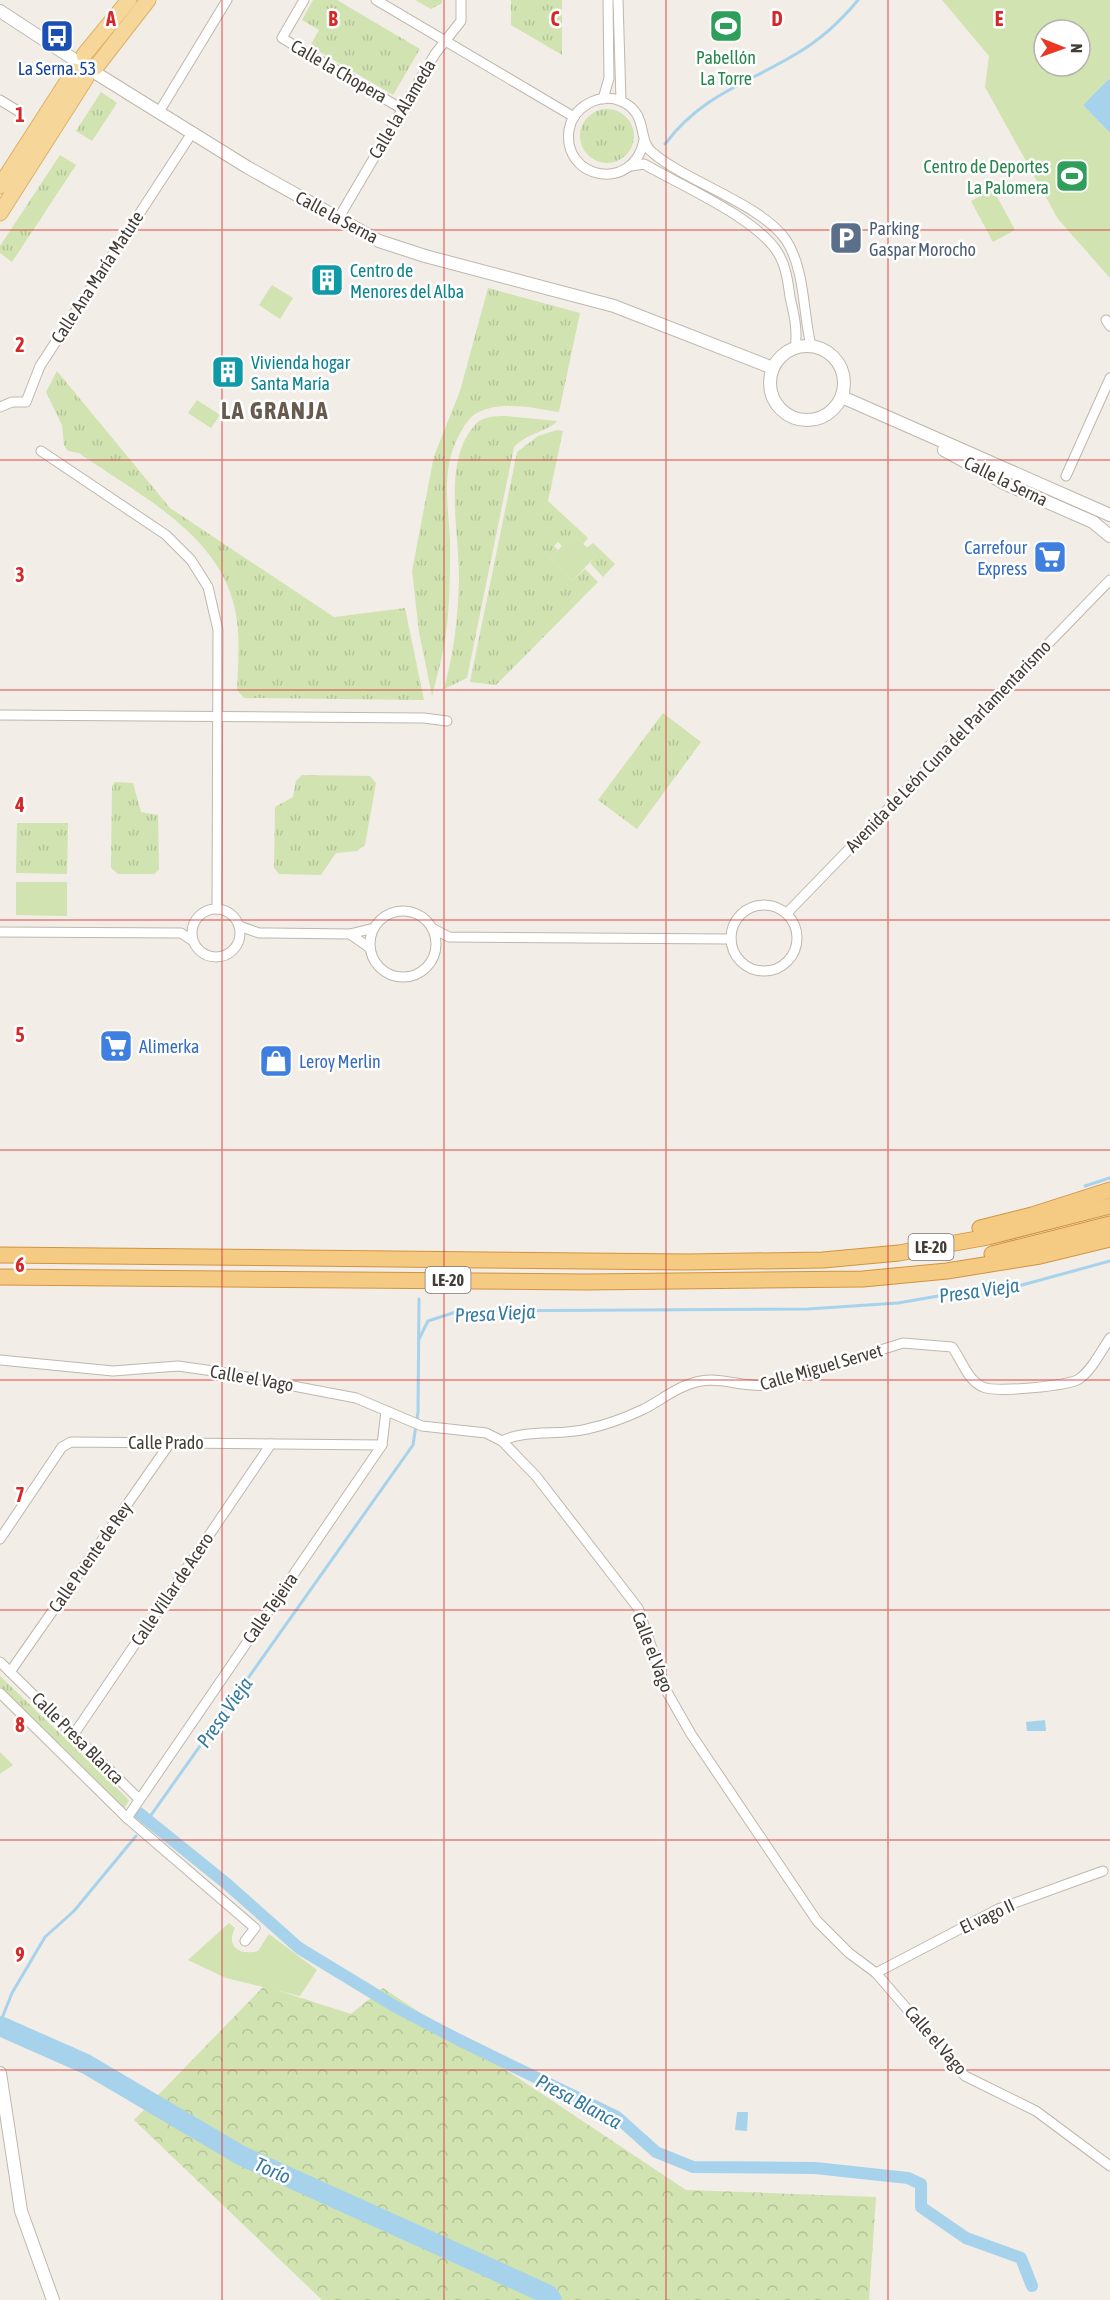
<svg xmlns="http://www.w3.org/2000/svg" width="1110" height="2300" viewBox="0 0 1110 2300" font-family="'Asap Condensed',sans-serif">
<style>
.grass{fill:url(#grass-tufts)}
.forest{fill:url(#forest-crowns)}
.green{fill:#d0e3b1;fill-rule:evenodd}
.water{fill:#a6d3eb}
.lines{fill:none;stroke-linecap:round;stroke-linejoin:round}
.stream{stroke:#a6d3eb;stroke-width:3}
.canal{stroke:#a6d3eb;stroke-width:12}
.river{stroke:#a6d3eb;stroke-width:20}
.minor-casing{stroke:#bfb7ac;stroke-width:11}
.tertiary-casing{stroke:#bfb7ac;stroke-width:14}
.primary-casing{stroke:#dbb26b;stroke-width:17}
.trunk-casing{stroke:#d2933f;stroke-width:17}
.minor{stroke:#fff;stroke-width:9}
.tertiary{stroke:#fff;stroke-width:12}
.primary{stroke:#f7d799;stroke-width:15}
.trunk{stroke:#f5cb84;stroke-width:15}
.grid{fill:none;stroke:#d62828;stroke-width:1.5;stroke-opacity:0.55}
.labels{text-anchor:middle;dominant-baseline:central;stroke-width:5;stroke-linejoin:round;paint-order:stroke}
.shield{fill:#fff;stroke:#7c7772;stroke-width:1.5}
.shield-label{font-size:16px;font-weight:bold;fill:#443d36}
.leisure-label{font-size:18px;fill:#27864d;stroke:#fff}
.transit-label{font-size:18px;fill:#164399;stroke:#fff}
.street-label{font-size:18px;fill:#443d36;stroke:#fff}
.service-label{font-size:18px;fill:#4e5e75;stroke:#fff;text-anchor:start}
.culture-label{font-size:18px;fill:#0d838f;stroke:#fff;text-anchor:start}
.shop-label{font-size:18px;fill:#366cbe;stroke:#fff;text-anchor:start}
.water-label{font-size:20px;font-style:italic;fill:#357aa0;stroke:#fff}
.district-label{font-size:24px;font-weight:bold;letter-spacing:1.5px;fill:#665b4e;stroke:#fff}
.grid-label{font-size:20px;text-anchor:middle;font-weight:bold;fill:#d62828;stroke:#fff;stroke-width:5;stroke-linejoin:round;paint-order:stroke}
</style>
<defs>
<pattern id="grass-tufts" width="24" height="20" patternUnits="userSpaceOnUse" patternTransform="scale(1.5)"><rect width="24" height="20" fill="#d0e3b1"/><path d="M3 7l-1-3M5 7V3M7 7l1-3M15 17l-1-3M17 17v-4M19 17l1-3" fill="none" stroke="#b4c499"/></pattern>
<pattern id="forest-crowns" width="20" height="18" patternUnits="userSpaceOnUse" patternTransform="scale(1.5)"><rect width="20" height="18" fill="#d0e3b1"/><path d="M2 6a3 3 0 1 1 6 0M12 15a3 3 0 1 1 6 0" fill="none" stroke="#b4c499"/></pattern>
</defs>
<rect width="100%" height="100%" fill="#f2ede6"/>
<g class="grass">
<path d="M313,0H337L420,49L393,95L310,46L319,30L302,20Z"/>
<path d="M415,0H442V3L431,9Z"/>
<path d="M511,0H562V55L511,25Z"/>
<path d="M101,92L117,103L92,141L76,131Z"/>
<circle cx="607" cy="136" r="27"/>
<path d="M60,155L76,165L12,262L0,253V246Z"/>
<path d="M488,288L580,313L559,412C535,408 500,400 477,413C471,416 465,424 462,430C440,466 448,501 450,541C450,566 450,590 448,615C446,643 439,669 432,696L419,632L412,571L434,456L460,391Z"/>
<path d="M57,371L170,508L334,617L405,608L424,700L244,698L237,690C238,667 240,644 237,621C227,537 141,497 79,453L68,451L64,445L62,425L46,392Z"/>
<path d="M506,416L557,421C551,430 527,433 514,447L467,678L444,689C454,652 458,618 459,580C460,535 441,460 476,424C483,416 496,416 506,416Z"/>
<path d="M557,430L563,431L548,501L588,538L583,544L573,534L562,546L558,542L554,546L558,550L550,559L572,581L585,569L598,582L496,685L470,682L517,452L538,436Z"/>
<path d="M593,543L615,564L603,577L590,563L596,556L587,548Z"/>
<path d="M663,713L701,742L637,829L598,800Z"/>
<path d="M302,775L370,776L376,783L365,845L357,851L336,853L321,875L279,874L274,868L275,807L293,797L296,781Z"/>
<path d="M115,782L133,783L141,812L158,815L159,870L154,874H118L111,868L112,786Z"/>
<path d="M17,823H68L67,874L16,873Z"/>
<path d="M0,1676L126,1797L129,1801L123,1810L0,1687Z"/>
<path d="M0,1752L13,1765L0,1774Z"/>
</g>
<path class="forest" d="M264,1986L351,2014L383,1988L686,2190L876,2197L869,2300H322L134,2120Z"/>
<g class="green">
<path d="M942,0H1110V81L1083,105L1110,133V278L1058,219L985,87L989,56ZM1044,30H1080V66H1044Z"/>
<path d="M993,189L1015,230L993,242L971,201Z"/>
<path d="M40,203L47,209L31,233L19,226Z"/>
<path d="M272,285L293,298L280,319L259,305Z"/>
<path d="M197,400L220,415L211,428L188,413Z"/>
<path d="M573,534L596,556L572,581L550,559Z"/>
<path d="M16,882H67V916L16,915Z"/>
<path d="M229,1923L235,1928C225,1947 240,1956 258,1951L269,1934L317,1970L300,1996L226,1978L188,1960Z"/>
</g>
<g class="water">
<path d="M1109,79L1110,81V133L1083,105Z"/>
<path d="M1045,1720L1046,1731H1027L1026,1722Z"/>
<path d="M737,2112H748L747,2131L735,2130Z"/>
</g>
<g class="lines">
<g class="stream">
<path d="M665,144C702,95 746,84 796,54C820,40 840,22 858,0"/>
<path d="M1085,1186L1110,1178"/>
<path d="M419,1339L428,1321L459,1311L808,1309L898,1303L1001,1285H1022L1110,1261"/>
<path d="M149,1818L413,1445L418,1412L419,1299"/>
<path d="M0,2023L12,1993L45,1937L74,1911L136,1836"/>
</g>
<path class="canal" d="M139,1813L227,1884L299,1948L396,2007L459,2040L617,2117L656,2152L693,2167L815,2168L908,2178L921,2184V2207L966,2238L1021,2258L1032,2286"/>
<path class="river" d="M0,2026L86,2064L242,2156L547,2294L552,2300"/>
<defs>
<g id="minor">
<path d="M304,0L282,38L402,109"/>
<path d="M376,0L574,117"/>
<path d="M618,0L621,101"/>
<path d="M603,99L609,78L608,0"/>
<path d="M0,100L18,111"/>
<path d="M159,112L227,0"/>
<path d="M644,140C634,193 562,180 569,130C573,107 599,92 621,101C650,114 636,140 653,153C687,182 761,204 786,240C805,269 803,313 811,346"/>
<path d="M631,166L644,164C680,185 757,218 778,253C786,266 788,282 790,297C794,314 798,331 795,348"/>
<path d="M338,219L435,54L461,21V0"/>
<path d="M1106,320L1110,326"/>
<path d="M0,407L12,402H26L40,366L192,133"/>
<path d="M41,451L166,535L191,560L208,587L218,630L217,909"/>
<path d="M1066,476L1110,378"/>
<path d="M0,715L424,718L447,721"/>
<circle cx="764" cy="938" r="33"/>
<circle cx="216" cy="933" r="24"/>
<circle cx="403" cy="944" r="33"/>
<path d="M787,913L1110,580"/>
<path d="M239,926L259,933H270L350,934L374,928"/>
<path d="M432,928L449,937L731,939"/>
<path d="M0,932L181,933L193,941"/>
<path d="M350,934L370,948"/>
<path d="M0,1360L113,1371L178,1366L220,1372L356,1398L422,1426L486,1433L502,1441L536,1476L638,1608L667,1692L691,1734L817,1921L849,1953L876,1973L965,2076L1036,2111L1110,2166"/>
<path d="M502,1441C525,1429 560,1436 587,1429C606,1425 627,1417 644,1409C663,1399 679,1385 701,1381C724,1377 743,1388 769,1385L903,1343L952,1347C962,1360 967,1380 983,1387C994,1393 1069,1386 1079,1379C1092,1370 1101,1351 1110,1338"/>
<path d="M0,1539L62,1447L71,1442L382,1445"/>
<path d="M0,1662L139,1799"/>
<path d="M10,1672L170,1443"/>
<path d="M0,1693L127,1818"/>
<path d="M74,1734L271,1444"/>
<path d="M245,1941L255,1928L127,1818L382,1445L386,1411"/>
<path d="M876,1973L998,1909L1103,1871"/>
</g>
<g id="tertiary">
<path d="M0,11L75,60"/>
<path d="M94,72L247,167L379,241L425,256L614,306L773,368"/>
<circle cx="807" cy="383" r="37"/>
<path d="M842,397L1110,515"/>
<path d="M944,450L1006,484L1093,522L1110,536"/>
<path d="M0,2073L21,2211L53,2300"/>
</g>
<g id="primary">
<path d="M84,55L129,0"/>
<path d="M96,67L148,0"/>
<path d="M0,186L74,71"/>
<path d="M0,213L86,78"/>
</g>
<g id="trunk">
<path d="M980,1228L1032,1215L1110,1190"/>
<path d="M992,1254L1110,1224"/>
<path d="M0,1255L688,1262L823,1260L899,1253L988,1237L1110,1206"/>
<path d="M0,1277L586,1282L863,1279L947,1271L1040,1256L1110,1239"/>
</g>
</defs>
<use href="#minor" class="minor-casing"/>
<use href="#tertiary" class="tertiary-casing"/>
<use href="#primary" class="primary-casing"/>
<use href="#trunk" class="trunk-casing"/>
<use href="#minor" class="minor"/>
<use href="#tertiary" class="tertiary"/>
<use href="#primary" class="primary"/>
<use href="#trunk" class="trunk"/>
</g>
<path class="grid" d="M222,0V2300M444,0V2300M666,0V2300M888,0V2300M0,230H1110M0,460H1110M0,690H1110M0,920H1110M0,1150H1110M0,1380H1110M0,1610H1110M0,1840H1110M0,2070H1110"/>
<defs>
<symbol id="stadium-square" viewBox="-11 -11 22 22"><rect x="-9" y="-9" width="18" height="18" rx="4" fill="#2e9e5b" stroke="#fff"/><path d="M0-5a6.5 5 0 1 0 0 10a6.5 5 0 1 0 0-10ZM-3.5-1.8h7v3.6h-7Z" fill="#fff"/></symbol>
<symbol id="bus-square" viewBox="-11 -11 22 22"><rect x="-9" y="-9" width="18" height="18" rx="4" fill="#1a4fb4" stroke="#fff"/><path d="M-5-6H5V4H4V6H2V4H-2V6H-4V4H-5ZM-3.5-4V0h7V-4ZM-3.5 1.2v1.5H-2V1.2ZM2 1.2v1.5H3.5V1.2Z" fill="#fff"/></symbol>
<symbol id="parking-square" viewBox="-11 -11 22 22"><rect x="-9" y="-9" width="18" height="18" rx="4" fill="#5c6f8a" stroke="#fff"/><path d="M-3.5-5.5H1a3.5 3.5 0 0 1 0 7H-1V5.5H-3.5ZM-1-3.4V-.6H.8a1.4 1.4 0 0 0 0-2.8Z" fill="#fff"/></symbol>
<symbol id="building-square" viewBox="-11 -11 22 22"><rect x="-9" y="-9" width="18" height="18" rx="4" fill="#0f9aa8" stroke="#fff"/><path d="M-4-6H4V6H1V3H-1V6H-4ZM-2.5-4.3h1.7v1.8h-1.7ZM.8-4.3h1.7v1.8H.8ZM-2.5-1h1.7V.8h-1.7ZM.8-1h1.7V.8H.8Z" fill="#fff"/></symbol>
<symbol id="supermarket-square" viewBox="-11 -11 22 22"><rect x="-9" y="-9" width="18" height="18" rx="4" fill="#3f7fe0" stroke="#fff"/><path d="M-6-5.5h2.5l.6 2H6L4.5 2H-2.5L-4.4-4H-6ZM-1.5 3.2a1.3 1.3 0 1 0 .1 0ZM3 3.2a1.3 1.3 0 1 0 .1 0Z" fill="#fff"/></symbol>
<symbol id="shop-square" viewBox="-11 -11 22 22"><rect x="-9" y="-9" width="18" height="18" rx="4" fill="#3f7fe0" stroke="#fff"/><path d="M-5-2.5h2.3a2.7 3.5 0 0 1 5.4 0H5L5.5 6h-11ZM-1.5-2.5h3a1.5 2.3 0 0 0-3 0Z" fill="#fff"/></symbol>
</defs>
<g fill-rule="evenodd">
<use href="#stadium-square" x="707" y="7" width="38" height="38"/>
<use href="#bus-square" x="38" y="17" width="38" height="38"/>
<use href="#stadium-square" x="1053" y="157" width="38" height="38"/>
<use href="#parking-square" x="827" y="219" width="38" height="38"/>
<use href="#building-square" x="308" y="261" width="38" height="38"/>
<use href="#building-square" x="209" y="353" width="38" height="38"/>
<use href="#supermarket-square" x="1031" y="538" width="38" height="38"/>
<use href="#supermarket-square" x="97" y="1027" width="38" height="38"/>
<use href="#shop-square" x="257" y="1042" width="38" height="38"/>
</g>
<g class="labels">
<g class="shield">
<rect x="908.5" y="1234" width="45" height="26" rx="4.5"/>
<rect x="425.5" y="1267" width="45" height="26" rx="4.5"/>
</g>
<g class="shield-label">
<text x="931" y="1247">LE-20</text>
<text x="448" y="1280">LE-20</text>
</g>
<g class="leisure-label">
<text x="726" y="57">Pabellón<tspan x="726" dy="21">La Torre</tspan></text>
<text x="1049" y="166" text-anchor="end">Centro de Deportes<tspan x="1049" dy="21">La Palomera</tspan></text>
</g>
<g class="transit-label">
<text x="57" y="68">La Serna. 53</text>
</g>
<g class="street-label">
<text transform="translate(339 71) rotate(30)">Calle la Chopera</text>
<text transform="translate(402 109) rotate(-59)">Calle la Alameda</text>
<text transform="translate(337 217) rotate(28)">Calle la Serna</text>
<text transform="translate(97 277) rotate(-57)">Calle Ana María Matute</text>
<text transform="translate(1006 481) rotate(26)">Calle la Serna</text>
<text transform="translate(948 746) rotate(-46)">Avenida de León Cuna del Parlamentarismo</text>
<text transform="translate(821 1367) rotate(-16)">Calle Miguel Servet</text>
<text transform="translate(252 1378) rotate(10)">Calle el Vago</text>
<text x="166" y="1442">Calle Prado</text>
<text transform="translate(90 1557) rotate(-55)">Calle Puente de Rey</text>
<text transform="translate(172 1589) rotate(-56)">Calle Villar de Acero</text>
<text transform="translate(270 1608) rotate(-55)">Calle Tejeira</text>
<text transform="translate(653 1652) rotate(69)">Calle el Vago</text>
<text transform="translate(78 1738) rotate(45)">Calle Presa Blanca</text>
<text transform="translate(987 1916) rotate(-25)">El vago II</text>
<text transform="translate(936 2040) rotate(49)">Calle el Vago</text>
</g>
<g class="service-label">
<text x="869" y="228">Parking<tspan x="869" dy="21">Gaspar Morocho</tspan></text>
</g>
<g class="culture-label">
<text x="350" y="270">Centro de<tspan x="350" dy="21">Menores del Alba</tspan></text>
<text x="251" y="362">Vivienda hogar<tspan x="251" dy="21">Santa María</tspan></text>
</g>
<g class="shop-label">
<text x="1027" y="547" text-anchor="end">Carrefour<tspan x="1027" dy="21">Express</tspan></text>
<text x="139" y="1046">Alimerka</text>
<text x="299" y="1061">Leroy Merlin</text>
</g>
<g class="water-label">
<text transform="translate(979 1290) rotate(-8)">Presa Vieja</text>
<text transform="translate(495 1313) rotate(-3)">Presa Vieja</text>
<text transform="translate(224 1712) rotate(-55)">Presa Vieja</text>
<text transform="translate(579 2101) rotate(28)">Presa Blanca</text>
<text transform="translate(273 2170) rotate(24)">Torío</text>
</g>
<g class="district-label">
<text x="275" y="410">LA GRANJA</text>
</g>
</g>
<g class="grid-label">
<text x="111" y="26">A</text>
<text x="333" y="26">B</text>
<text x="555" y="26">C</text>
<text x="777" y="26">D</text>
<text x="999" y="26">E</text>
<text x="20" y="122">1</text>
<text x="20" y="352">2</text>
<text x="20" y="582">3</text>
<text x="20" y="812">4</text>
<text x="20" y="1042">5</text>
<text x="20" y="1272">6</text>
<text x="20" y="1502">7</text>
<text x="20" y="1732">8</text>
<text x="20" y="1962">9</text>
</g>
<g transform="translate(1062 48) rotate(91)"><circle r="28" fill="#ffffff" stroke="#b4b1af" stroke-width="1.5"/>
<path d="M0-4.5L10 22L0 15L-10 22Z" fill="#eb3624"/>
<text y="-9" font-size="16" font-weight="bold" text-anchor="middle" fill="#443d36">N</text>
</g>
</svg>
